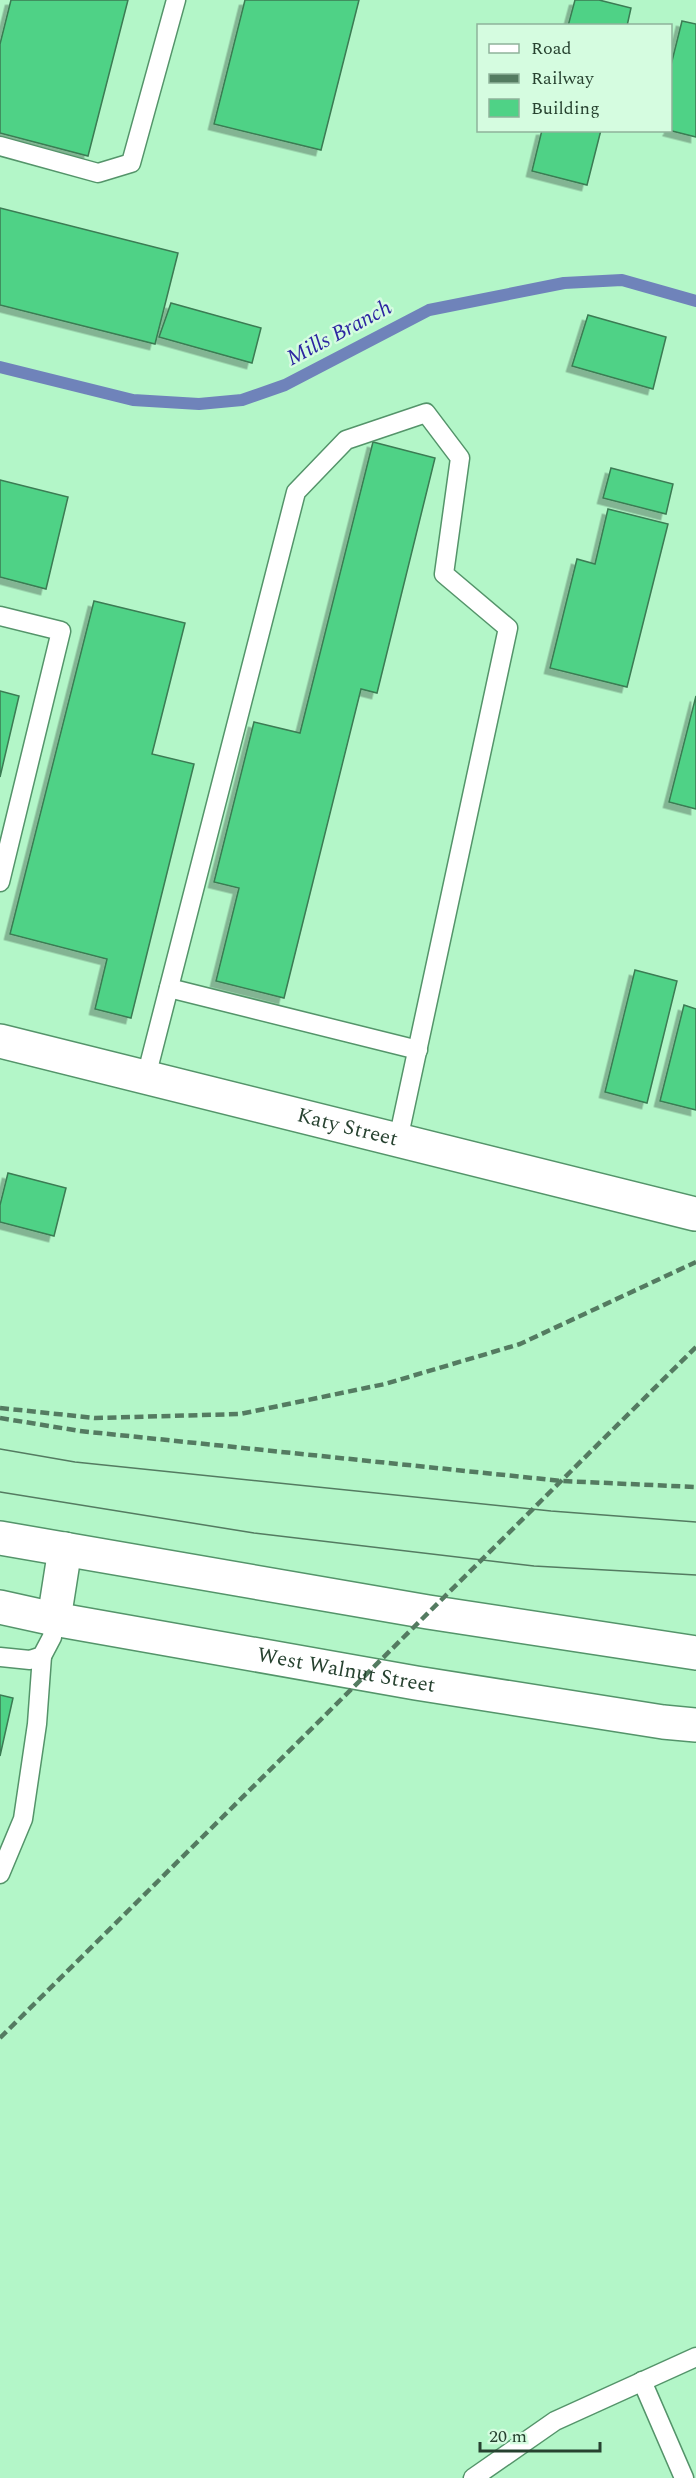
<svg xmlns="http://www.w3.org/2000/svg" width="696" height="2478" viewBox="0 0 696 2478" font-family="Spectral,serif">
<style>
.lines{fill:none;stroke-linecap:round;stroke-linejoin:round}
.stream{stroke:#6f83ba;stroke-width:12}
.building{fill:#4fd286;stroke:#3b7b53;stroke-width:1.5;filter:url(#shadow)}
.lane-casing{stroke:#54946a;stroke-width:21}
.street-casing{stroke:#54946a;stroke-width:36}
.secondary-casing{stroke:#54946a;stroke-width:36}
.lane{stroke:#fff;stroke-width:18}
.street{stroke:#fff;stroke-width:33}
.secondary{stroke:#fff;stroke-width:33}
.tram{stroke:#547b61;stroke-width:1.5}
.rail{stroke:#547b61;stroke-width:4.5;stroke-dasharray:9 4.5;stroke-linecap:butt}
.labels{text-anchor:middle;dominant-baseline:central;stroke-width:5;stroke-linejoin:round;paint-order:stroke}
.street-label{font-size:21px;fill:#274230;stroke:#d5fce0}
.water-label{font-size:22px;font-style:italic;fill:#2c25a1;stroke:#d5fce0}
</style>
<defs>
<filter id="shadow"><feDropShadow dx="-5.5" dy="5.5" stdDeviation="0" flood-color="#0004"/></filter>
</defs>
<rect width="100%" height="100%" fill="#b3f6c8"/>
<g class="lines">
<path class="stream" d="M0,367L133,400L199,404L242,400L285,385L429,310L564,283L622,280L696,301"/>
</g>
<g class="building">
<path d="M11,0H128L88,156L0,133V44Z"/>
<path d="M245,0H359L321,150L214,124Z"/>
<path d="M575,0H599L631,8L627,26H568Z"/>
<path d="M682,21L696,24V137L668,130H670V69Z"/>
<path d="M542,130H601L587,185L532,171Z"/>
<path d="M0,208L178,253L155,344L0,305Z"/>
<path d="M171,303L261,328L252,363L159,337Z"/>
<path d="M588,315L666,337L653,389L572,366Z"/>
<path d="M373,442L435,458L377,693L361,689L284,998L216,981L239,888L214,882L254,722L300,733Z"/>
<path d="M611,468L673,484L666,514L603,498Z"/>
<path d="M0,480L68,497L46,589L0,577Z"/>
<path d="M608,509L668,524L627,687L550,668L577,559L595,564Z"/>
<path d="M94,601L185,623L152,754L194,764L131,1018L95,1009L107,959L10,934Z"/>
<path d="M0,691L19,696L0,777Z"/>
<path d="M696,696V809L669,802Z"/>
<path d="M635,970L677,981L647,1103L605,1092Z"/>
<path d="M684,1005L696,1009V1110L660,1101Z"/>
<path d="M8,1173L66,1188L54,1236L0,1222V1205Z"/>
<path d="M0,1695L13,1698L0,1756Z"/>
</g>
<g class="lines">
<defs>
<g id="lane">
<path d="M0,146L98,173L131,163L176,0"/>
<path d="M0,616L61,631L0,882"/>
<path d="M169,988L418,1050"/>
<path d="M146,1077L296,492L346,440L426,413L460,458L444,574L508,628L398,1140"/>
<path d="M0,1657L30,1660L42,1656L52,1637L54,1619"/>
<path d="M0,1874L23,1819L37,1724L42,1656"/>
<path d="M642,2381L684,2478"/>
<path d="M473,2478L555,2421L696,2357"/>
</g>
<g id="street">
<path id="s1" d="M0,1041L695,1214"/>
</g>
<g id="secondary">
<path d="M0,1538L428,1612L696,1653"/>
<path id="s2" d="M0,1607L54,1619L416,1683L663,1722L696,1725"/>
<path d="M54,1619L65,1549"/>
</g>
</defs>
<use href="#lane" class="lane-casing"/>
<use href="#street" class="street-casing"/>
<use href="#secondary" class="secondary-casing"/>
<use href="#lane" class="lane"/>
<use href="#street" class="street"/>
<use href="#secondary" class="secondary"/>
<g class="tram">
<path d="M0,1449L75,1462L551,1511L696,1522"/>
<path d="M0,1492L254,1533L534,1566L696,1575"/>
</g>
<g class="rail">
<path d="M0,1408L95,1418L240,1414L385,1384L520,1344L696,1262"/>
<path d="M0,1418L80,1431L562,1481L696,1487"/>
<path d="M0,2038L696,1347"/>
</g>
</g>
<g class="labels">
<g class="street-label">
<text stroke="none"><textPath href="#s1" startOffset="358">Katy Street</textPath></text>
<text stroke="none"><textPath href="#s2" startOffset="352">West Walnut Street</textPath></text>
</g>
<g class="water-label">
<text transform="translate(339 333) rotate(-28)">Mills Branch</text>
</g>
</g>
<rect x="477" y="24" width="195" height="108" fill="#d5fce0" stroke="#8fb29a" stroke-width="1.5"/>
<rect x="489" y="44" width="30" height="9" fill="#ffffff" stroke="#8fb29a" stroke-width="1.5"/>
<text x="531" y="54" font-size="18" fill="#274230">Road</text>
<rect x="489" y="74" width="30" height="9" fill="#547b61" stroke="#8fb29a" stroke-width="1.5"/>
<text x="531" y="84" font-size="18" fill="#274230">Railway</text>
<rect x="489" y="99" width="30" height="18" fill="#4fd286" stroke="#8fb29a" stroke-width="1.5"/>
<text x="531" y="114" font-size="18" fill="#274230">Building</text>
<path d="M480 2442v9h120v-9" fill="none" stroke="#274230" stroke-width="3"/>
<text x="489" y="2442" font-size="18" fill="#274230" stroke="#d5fce0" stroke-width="4.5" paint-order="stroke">20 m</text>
</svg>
